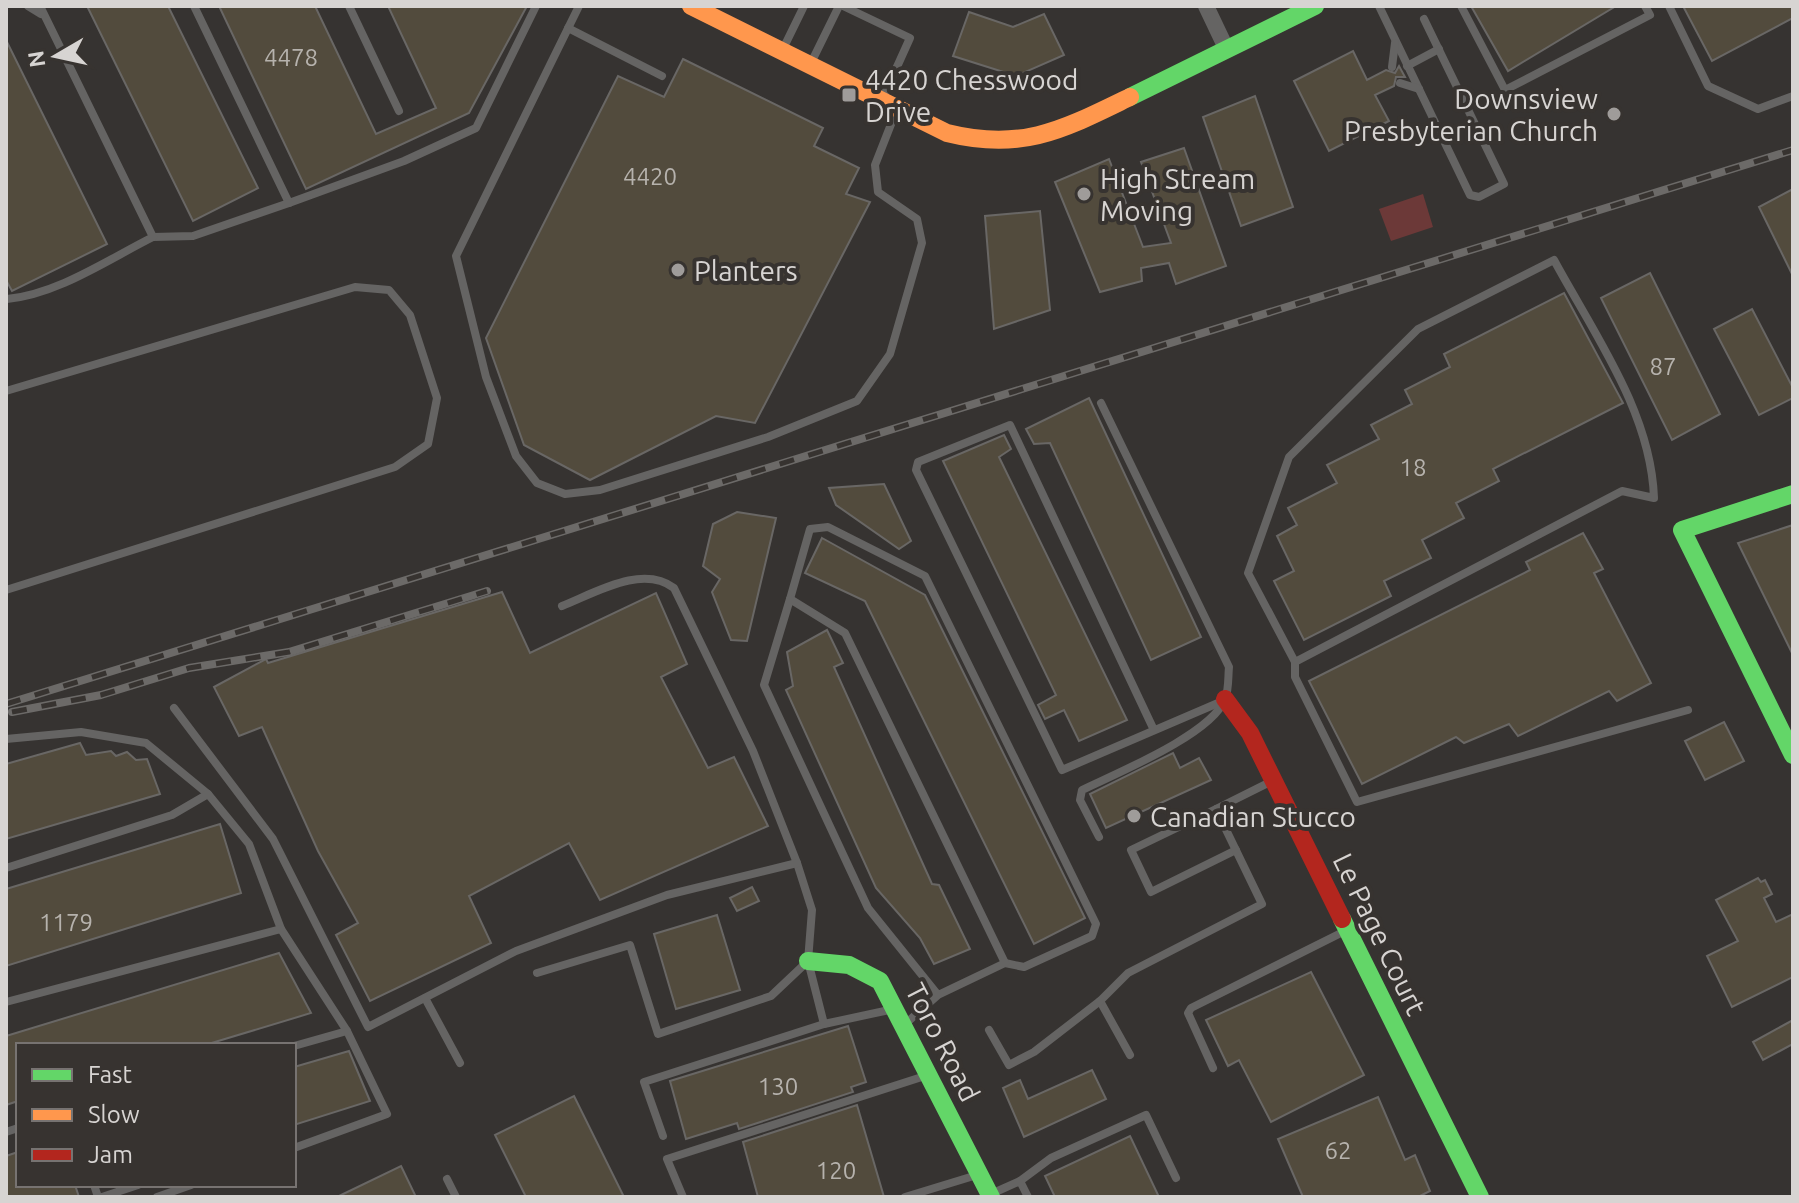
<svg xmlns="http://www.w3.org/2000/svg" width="1799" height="1203" viewBox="0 0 1799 1203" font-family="Ubuntu,sans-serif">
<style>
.green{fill:#6c3938}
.building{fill:#524b3d;stroke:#696765;stroke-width:2}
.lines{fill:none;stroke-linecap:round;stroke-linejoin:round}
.lane{stroke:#656463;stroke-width:8}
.street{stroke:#656463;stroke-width:16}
.fast{stroke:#63d668;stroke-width:18}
.slow{stroke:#ff974d;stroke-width:18}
.jam{stroke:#b3261e;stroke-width:18}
.rail-casing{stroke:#6c6a68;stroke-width:8}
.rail{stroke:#373330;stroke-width:5;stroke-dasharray:15;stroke-linecap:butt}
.poi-dot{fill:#9f9c9a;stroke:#373330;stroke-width:3}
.labels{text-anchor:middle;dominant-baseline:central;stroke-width:8;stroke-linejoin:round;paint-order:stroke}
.number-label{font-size:24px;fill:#b6b2ad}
.poi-label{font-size:28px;fill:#d7d4d2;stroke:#373330;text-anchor:start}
.street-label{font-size:28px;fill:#d7d4d2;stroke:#373330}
</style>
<rect width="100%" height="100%" fill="#363331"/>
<path class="green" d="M1423,194L1433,227L1391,241L1379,209Z"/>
<g class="building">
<path d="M87,6H168L258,188L193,221Z"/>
<path d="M219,6H315L376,134L436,108L388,6H527L469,113L306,189Z"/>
<path d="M1471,6H1616L1508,71Z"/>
<path d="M1683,6H1793V18L1712,61Z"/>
<path d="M969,12L1013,27L1044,14L1064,55L1016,76L953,56Z"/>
<path d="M6,40L107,244L12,291L6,280Z"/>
<path d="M1353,51L1367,80L1386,70L1395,73L1399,66L1405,77H1396L1394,86L1375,95L1389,121L1329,151L1294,81Z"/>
<path d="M683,59L823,128L814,146L859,168L846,194L870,202L755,423L716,416L590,480L524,445L486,338L618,76L664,97Z"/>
<path d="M1255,96L1293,207L1241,226L1203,117Z"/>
<path d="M1184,148L1226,266L1176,284L1169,263L1141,268L1142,281L1100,292L1055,182L1109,159L1143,247L1171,243L1141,162Z"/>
<path d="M1793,189V276L1759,207Z"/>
<path d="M1040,211L1050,310L994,329L985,216Z"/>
<path d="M1650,273L1720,414L1672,440L1601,298Z"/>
<path d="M1564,293L1623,403L1493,469L1499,481L1456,503L1464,518L1422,540L1431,558L1384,581L1391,596L1304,640L1274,581L1294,571L1277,536L1297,525L1288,508L1337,483L1327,465L1379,439L1371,425L1412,404L1405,390L1450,367L1444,354Z"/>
<path d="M1752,309L1793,388V398L1759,415L1714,329Z"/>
<path d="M1089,398L1201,637L1151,660L1050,443L1034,444L1026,429Z"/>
<path d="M1004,435L1011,449L999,457L1127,720L1079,741L1064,710L1045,719L1038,705L1056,695L943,461Z"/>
<path d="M884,484L911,541L899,549L836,505L829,488Z"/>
<path d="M737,512L776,518L747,641L731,640L712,592L720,579L703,566L713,524Z"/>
<path d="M1793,525V655L1738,543Z"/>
<path d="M1583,533L1603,569L1594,573L1651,683L1617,701L1609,691L1518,736L1509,724L1464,743L1456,737L1362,784L1309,681L1530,570L1526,562Z"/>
<path d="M822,538L925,595L1085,918L1034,944L865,601L805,573Z"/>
<path d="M502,592L530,653L656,593L687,664L661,677L708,768L734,757L768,826L600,900L569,843L469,896L491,943L370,1001L336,935L358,923L318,851L262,727L239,736L214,687L266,659L268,663Z"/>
<path d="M827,630L843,663L834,667L932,884L939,885L970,949L934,964L920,938L876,888L786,690L793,686L787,652Z"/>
<path d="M1724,722L1744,761L1705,780L1685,741Z"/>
<path d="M80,743L86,755L111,751L116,756L127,752L136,760L147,759L160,794L6,839V764Z"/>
<path d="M1173,753L1180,768L1199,758L1211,780L1106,828L1090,794Z"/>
<path d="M220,824L241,893L6,966V889Z"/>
<path d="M1758,878L1761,882L1765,880L1772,894L1764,898L1776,922L1793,914V977L1732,1007L1707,956L1738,941L1716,900Z"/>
<path d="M752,887L759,901L737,911L730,898Z"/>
<path d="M717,915L740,990L676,1009L654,934Z"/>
<path d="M279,953L311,1013L205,1045H18V1101L6,1105V1036Z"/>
<path d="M1311,972L1364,1075L1271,1122L1239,1060L1228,1066L1206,1020Z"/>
<path d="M1793,1020V1044L1763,1060L1753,1042Z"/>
<path d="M848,1026L866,1082L851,1087L853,1092L739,1129L737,1123L686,1139L670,1081Z"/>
<path d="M349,1051L370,1101L294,1125V1067Z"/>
<path d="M1092,1070L1106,1099L1024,1137L1003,1088L1020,1080L1028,1099Z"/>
<path d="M574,1096L624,1197H526L495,1135Z"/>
<path d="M1378,1097L1405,1160L1415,1155L1430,1191L1418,1197H1303L1278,1139Z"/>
<path d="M857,1105L884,1197H758L743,1142Z"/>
<path d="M1130,1136L1159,1197H1055L1045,1176Z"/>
<path d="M18,1152V1185H75L79,1197H6V1156Z"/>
<path d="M401,1166L416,1197H337Z"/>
</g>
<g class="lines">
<g class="lane">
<path d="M28,6L41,14"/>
<path d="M194,6L289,203L404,161L476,128L536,6"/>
<path d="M349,6L399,111"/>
<path d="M579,6L456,256L486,377L516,456L537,483L565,494L600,490L768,437L857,401L890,354L922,243L917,219L878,192L875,165L897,109"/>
<path d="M843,6L910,38L882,100"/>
<path d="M1379,6L1470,195L1479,197L1504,184L1424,19"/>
<path d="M1461,6L1505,90L1650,15L1645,6"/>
<path d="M1669,6L1708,86L1758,109L1793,96"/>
<path d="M568,28L662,76"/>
<path d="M782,51L804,6"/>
<path d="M810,65L839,6"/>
<path d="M1407,66L1439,49"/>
<path d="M1392,67L1395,43"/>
<path d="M1400,83L1419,89"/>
<path d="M153,237L193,236L289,203"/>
<path d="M1554,260C1594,334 1651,412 1654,498L1622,491L1295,662L1248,573L1289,457L1418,329Z"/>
<path d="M7,299C58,294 107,260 153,237L40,6"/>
<path d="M6,391L355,287L389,290L410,315L437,398L428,444L395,467L6,590"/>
<path d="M790,599L810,529L828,527L925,576L1096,924L1092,936L1024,967L1005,963"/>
<path d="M562,606C595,593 642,564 674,588L753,751L797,863L812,910L808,961L824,1024L644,1082L663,1136"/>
<path d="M1295,662V677L1357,802L1688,710"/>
<path d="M174,708L273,839L368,1027L516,951L667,895L797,863"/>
<path d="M1153,728L1010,425L918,462L916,470L1062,770L1225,700"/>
<path d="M6,739L81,732L146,743L208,794"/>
<path d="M1216,809L1131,850L1151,892L1236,850"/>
<path d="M1099,837L1080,800L1082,790C1117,773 1212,734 1225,699C1229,690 1228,676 1229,667L1101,403"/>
<path d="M6,868L172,815L208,794L249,844L281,929"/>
<path d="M537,973L630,945L658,1034L771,996L807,962"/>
<path d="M425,998L460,1063"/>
<path d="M1100,1001L1130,1055"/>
<path d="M6,1002L281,929L347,1031L387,1114L294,1148"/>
<path d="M824,1024L894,1009"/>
<path d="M904,1025L938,995L1005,963L845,633L790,599L764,685L868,908L938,995"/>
<path d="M989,1030L1009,1065L1034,1052L1100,1001L1128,973L1262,904L1216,809L1272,781"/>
<path d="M294,1046L347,1031"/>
<path d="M1213,1068L1188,1013L1191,1008L1345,931"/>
<path d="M6,1132L18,1128"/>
<path d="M447,1179L456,1197"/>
<path d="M1020,1181L1051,1158L1146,1115L1176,1178"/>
<path d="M94,1185L98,1197"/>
<path d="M991,1194L1020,1181L1028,1197"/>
<path d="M102,1197L138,1185"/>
<path d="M157,1197L191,1185"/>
<path d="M683,1197L667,1159L928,1075"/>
<path d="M905,1197L977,1175"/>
</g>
<path class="street" d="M1206,6L1226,48"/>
<g class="fast">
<path d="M1130,97L1315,6"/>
<path d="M1793,494L1682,530L1793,755"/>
<path d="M1342,919L1480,1197"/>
<path d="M808,961L849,965L880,981L991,1197"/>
</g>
<path class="slow" d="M691,6L947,133C1023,152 1064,129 1130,97"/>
<path class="jam" d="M1225,699L1250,733L1342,919"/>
<defs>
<g id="rail">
<path d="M6,704L1793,150"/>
<path d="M12,712L101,695L189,668L289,652L487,591"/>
</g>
</defs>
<use href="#rail" class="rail-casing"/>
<use href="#rail" class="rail"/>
</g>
<g class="poi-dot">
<rect x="841" y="87" width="16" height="16" rx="4"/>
<circle cx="1614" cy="114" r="8"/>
<circle cx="1084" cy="194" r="8"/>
<circle cx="678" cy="270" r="8"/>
<circle cx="1134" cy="816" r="8"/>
</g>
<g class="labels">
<g class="number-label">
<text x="291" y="57">4478</text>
<text x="650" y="176">4420</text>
<text x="1663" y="366">87</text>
<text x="1413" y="467">18</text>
<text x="66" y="922">1179</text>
<text x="778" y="1086">130</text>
<text x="1338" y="1150">62</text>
<text x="836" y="1170">120</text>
</g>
<g class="poi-label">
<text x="865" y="79">4420 Chesswood<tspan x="865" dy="32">Drive</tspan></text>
<text x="1598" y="98" text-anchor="end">Downsview<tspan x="1598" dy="32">Presbyterian Church</tspan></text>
<text x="1100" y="178">High Stream<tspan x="1100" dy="32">Moving</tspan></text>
<text x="694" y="270">Planters</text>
<text x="1150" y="816">Canadian Stucco</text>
</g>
<g class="street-label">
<text transform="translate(1380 934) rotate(64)">Le Page Court</text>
<text transform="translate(943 1042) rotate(63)">Toro Road</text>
</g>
</g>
<rect width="1799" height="1203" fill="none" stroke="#d7d4d2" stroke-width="16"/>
<rect x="16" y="1043" width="280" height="144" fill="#373330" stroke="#777371" stroke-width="2"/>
<rect x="32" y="1069" width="40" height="12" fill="#63d668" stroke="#777371" stroke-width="2"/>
<text x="88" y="1083" font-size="24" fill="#d7d4d2">Fast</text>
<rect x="32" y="1109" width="40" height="12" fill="#ff974d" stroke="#777371" stroke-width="2"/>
<text x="88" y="1123" font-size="24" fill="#d7d4d2">Slow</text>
<rect x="32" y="1149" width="40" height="12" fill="#b3261e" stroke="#777371" stroke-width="2"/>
<text x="88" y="1163" font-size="24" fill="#d7d4d2">Jam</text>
<g transform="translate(56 56) rotate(261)" stroke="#373330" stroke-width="6" paint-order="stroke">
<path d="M0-6L14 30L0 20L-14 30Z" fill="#d7d4d2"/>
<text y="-12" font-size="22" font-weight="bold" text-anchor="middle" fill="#d7d4d2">N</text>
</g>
</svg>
